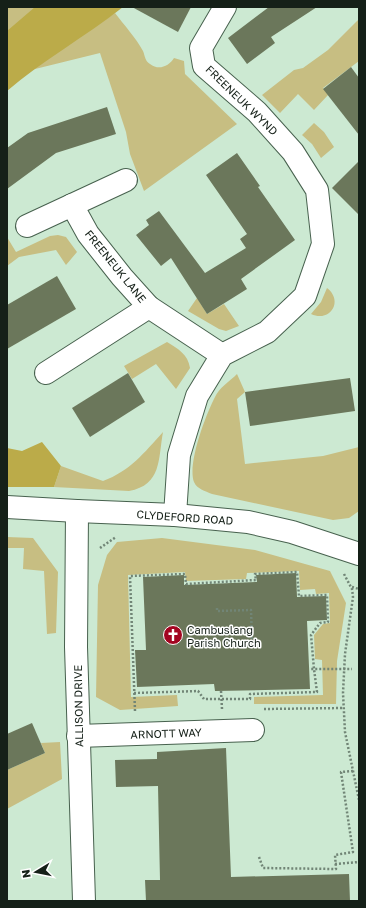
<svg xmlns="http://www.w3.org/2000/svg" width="366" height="908" viewBox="0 0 366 908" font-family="'Golos Text',sans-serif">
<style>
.green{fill:#c7be82}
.forest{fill:#bbab49}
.building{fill:#6b775b}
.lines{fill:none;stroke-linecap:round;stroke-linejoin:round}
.minor-casing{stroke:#47614e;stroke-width:24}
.path{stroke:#718576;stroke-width:2.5;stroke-dasharray:2 2;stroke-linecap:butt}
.minor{stroke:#fff;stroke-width:22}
.labels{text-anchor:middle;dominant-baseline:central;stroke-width:3;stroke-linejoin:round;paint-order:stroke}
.street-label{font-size:11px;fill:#152018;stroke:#fff}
.poi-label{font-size:11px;fill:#152018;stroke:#fff;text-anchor:start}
</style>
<rect width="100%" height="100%" fill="#cce9d2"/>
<g class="green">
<path d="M7,7H73L7,60Z"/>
<path d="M115,13C124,25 136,38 143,51C145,56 145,61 150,64C159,71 169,66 174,58L184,61L185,74L237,124L144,191L130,154L126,132L100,53L31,70Z"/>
<path d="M359,19V61L323,88L328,95L314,110L298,94L280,113L262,95L294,70L303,68L328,50Z"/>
<path d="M314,123L324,132L334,147L321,158L312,144L302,135Z"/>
<path d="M58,235L66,237L77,252L66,265L56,250L19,257L7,266V237L16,252L50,236Z"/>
<path d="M327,288C344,301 330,323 311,314L321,302Z"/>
<path d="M197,298L207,314L224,304L239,326L226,331L219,329L188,311Z"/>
<path d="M167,342C178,349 188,354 190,368L176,389L156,364L132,379L124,366Z"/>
<path d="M237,374L245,392L237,399L245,464L323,456L359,447V511L349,518L333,520L212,494C205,491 197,489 194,482C187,464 206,414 215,397C219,388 230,381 237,374Z"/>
<path d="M163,432C158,459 162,485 129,491L54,487L61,466L103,481C130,471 144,453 163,432Z"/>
<path d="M7,537L33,538L58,572L56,633L47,634L44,571L23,569L24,548H7Z"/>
<path d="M162,538L255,550L330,571L346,603L337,661L336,704H254V697L323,695L322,660L315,659L314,635L323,624L330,623L329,593L316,594L315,589L300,590L299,571L247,573L246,579L186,581L185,572L128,575L131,697L177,695L178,706L120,710L96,697L98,585L107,555L117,542Z"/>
<path d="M60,742L62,779L7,809V770L45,753L41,743Z"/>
</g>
<g class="forest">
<path d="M35,7H123C85,37 43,60 7,91V31Z"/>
<path d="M42,442L61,466L54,487H7V448L22,451Z"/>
</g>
<g class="building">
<path d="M132,7H191L178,32Z"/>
<path d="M269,7H317L271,37L275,43L247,64L228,38Z"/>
<path d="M351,67L359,78V135L323,89Z"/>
<path d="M107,107L116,134L56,153L7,189V148L28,133Z"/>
<path d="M237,153L260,186L258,187L295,240L241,279L247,289L207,314L171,258L161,266L136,235L149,225L146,220L159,211L205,273L246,248L240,239L247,234L206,175Z"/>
<path d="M359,161V215L332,188Z"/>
<path d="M57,276L76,309L7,349V305Z"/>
<path d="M128,373L145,402L90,437L72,408Z"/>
<path d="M350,378L355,411L250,426L245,392Z"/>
<path d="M296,573L297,597L326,596L327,620L307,621L310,689L215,691L214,684L137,687L135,650H146L143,577L184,575V585L257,582L256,575Z"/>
<path d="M32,723L45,753L7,770V734Z"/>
<path d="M226,748L231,877L349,874L350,901H146L145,880H160L158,786L116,787L115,760L157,759V752Z"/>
</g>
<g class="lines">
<defs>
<g id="minor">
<path d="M72,205L88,234L122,277L149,307L222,355"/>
<path d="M27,226L126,180"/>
<path d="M46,373L149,307"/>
<path d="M7,507L77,511L175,515L248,522L292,532L359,554"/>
<path d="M77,511L76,647L84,901"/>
<path d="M175,515L179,455L197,396L222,355L267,332L305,296L323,244L317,190L293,152L257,112L204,66L201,48L225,7"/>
<path d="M78,736L253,730"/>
</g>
</defs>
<use href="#minor" class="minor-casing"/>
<g class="path">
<path d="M100,548L116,537"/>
<path d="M344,574L352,589L353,597L345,654L343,693L345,732L359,800"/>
<path d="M352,587L359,589"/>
<path d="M217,608V611L251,610L252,640"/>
<path d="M221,691L222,709"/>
<path d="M134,693L198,691L204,699H250V694L317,692L314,669H310"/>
<path d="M264,709L344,708"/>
<path d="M135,711L130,576L185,574L186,584L256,580L255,574L297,572L299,596L327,595L328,622L320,623L311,635L314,669H352"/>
<path d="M259,857L263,868L336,869L335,855L353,852L341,772L353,771"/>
<path d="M335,864L359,862"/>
</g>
<use href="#minor" class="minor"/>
</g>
<defs>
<symbol id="church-disc" viewBox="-11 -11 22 22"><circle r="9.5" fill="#a30521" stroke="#fff"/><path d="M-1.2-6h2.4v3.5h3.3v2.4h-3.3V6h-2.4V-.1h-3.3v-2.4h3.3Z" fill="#fff"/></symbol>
</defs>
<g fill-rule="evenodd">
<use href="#church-disc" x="162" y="624" width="22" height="22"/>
</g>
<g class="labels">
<g class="street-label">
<text transform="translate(242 100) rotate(44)">FREENEUK WYND</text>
<text transform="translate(116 266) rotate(51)">FREENEUK LANE</text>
<text transform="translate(185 517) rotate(4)">CLYDEFORD ROAD</text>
<text transform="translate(78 706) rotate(-91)">ALLISON DRIVE</text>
<text transform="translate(166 733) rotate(-2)">ARNOTT WAY</text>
</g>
<g class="poi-label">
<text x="187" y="629">Cambuslang<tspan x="187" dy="13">Parish Church</tspan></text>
</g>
</g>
<rect width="366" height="908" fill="none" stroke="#152018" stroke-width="16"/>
<g transform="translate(36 872) rotate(260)" stroke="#ffffff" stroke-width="3" paint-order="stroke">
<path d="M0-3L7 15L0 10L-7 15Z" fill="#152018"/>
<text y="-6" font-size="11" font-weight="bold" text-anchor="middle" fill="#152018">N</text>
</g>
</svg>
